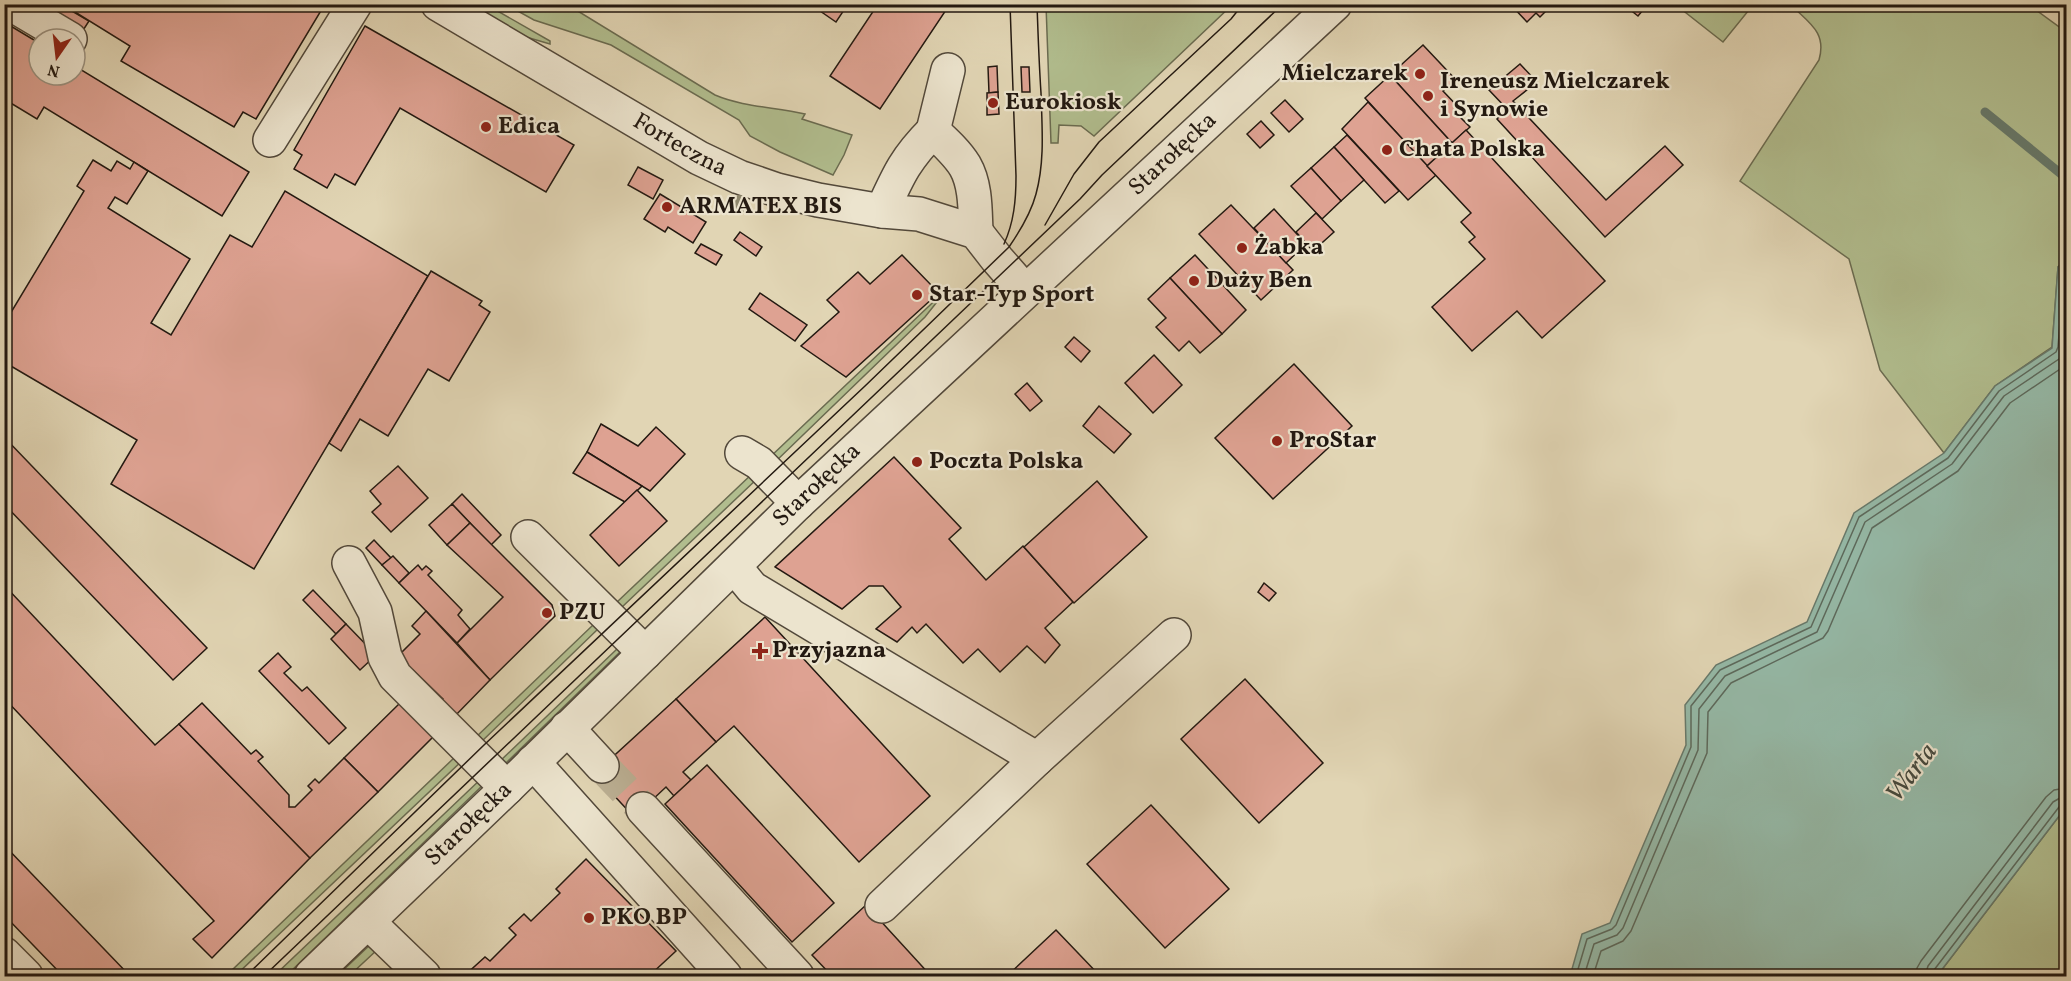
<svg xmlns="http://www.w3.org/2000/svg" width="2071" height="981" viewBox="0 0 2071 981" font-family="Vollkorn,serif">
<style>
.green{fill:#b1bd8e;stroke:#6a6b50;stroke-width:1.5}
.water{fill:#95b9a7;stroke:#67796b;stroke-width:1.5}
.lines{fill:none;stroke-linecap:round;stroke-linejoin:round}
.shore{stroke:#5c695c;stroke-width:1.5}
.stream{stroke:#67796b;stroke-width:9}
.building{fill:#dea292;stroke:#231911;stroke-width:1.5}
.minor-tunnel{stroke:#bbaf93;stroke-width:33;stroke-dasharray:33 16;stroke-linecap:butt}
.minor-casing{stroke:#52483a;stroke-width:36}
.minor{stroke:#ece4ce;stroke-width:33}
.tram{stroke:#231911;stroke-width:1.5}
.tree{fill:#90896f}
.poi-dot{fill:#8f2418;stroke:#ece4ce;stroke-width:2}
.labels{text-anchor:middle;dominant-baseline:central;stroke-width:4.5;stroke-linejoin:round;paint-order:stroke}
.poi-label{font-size:24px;font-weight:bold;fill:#231911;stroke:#ece4ce;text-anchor:start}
.street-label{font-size:24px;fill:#231911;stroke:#ece4ce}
.water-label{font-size:26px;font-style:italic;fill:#45493e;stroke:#ece4ce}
</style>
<rect width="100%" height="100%" fill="#e1d5b4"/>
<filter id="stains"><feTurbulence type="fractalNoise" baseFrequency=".00333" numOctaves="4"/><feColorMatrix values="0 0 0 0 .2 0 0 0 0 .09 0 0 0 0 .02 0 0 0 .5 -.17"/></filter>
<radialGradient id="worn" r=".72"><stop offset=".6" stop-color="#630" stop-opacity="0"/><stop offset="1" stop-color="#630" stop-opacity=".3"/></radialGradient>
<g class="green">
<path d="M469,5H487L550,41V44L526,37Z"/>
<path d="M507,5H568L715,95C743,107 775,107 805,114L802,119L852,135L844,155L833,175L780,152L750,136L739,120L611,45L534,20Z"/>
<path d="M1046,5V4L1232,5L1094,136L1081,126L1059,125L1058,143H1051Z"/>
<path d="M1676,5H1753L1723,42Z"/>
<path d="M1791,5H2029L2066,32V261L2058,267L2052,347L1995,386L1944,453L1880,370L1849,259L1740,181L1819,60C1827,32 1809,23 1791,5Z"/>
<path d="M948,288L925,317L773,464L768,459Z"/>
<path d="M754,472L759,477L621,608L616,603Z"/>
<path d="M594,624L598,629L479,744L474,739Z"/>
<path d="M618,648L621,651L504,765L498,763Z"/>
<path d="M455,757L465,758L235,976L230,972Z"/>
<path d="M484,776L485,783L286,976H274Z"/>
<path d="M2066,807V976H1937Z"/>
<path d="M372,943L378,949L349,976H337Z"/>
</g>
<path class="water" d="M2066,261V807L1937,976H1570L1582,934L1610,923L1686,745L1685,705L1716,665L1807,622L1854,513L1944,453L1995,386L2052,348L2058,267Z"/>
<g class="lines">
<g class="shore">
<path d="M1576,976L1587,939L1612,929L1616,925L1691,747V706L1720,670L1811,627L1859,517L1948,458L1999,391L2056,352L2058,347L2064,271L2066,268"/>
<path d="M1584,976L1594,944L1617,935L1623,928L1698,750L1699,709L1725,676L1817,632L1865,522L1952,464L2004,396L2062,357L2065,350L2066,337"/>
<path d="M1593,976L1601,951L1623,941L1631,931L1707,753L1708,712L1731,683L1823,638L1828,631L1872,528L1958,471L2010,403L2066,365"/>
<path d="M1916,976L1917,968L1921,961L2046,797L2054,790L2066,788"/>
<path d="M1925,976L1928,966L2053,802L2060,798L2066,797"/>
<path d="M1933,976L1934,970L2059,807L2066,804"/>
</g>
<path class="stream" d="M1985,112L2066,178"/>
</g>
<g class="building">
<path d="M60,4L89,21L80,35L52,17Z"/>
<path d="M62,4H325L256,119L243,112L234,127L121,61L130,46Z"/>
<path d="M810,4H848L836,22Z"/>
<path d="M878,4H950L880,109L830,76Z"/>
<path d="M1510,4H1553L1540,17L1536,13L1527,22Z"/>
<path d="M1623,4H1648L1638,16Z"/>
<path d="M4,22L39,43V75H75V66L249,172L222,216L44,107L37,119L4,99Z"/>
<path d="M365,26L574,145L546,192L400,108L355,185L335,174L327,188L294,169L302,155L294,150Z"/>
<path d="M1423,45L1456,80L1443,91L1462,111L1458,115L1470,127L1452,143L1390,75Z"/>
<path d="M1520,64L1537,82L1513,101L1606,200L1665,146L1683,165L1605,237L1497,119L1507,109L1489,90Z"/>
<path d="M997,66L998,92L989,93L988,67Z"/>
<path d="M1021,67H1029L1030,92H1022Z"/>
<path d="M1390,75L1452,143L1427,166L1365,98Z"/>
<path d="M998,92L999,114L987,115V93Z"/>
<path d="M1285,100L1303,119L1289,132L1271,113Z"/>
<path d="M1368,102L1436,175L1408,200L1342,129Z"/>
<path d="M1261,121L1274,135L1260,148L1247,134Z"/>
<path d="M1466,130L1605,281L1542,338L1517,311L1472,351L1432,307L1485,259L1469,242L1475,237L1461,222L1471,213L1427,166Z"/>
<path d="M1347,135L1399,191L1385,203L1334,147Z"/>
<path d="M1334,147L1364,180L1341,201L1311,168Z"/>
<path d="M93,160L111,171L117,161L130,169L134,162L148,171L127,204L115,197L108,208L190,259L151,323L171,335L230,235L252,247L285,191L428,276L254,569L111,484L137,440L4,362V324L84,191L77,186Z"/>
<path d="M638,167L663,180L653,199L628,185Z"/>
<path d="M1311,168L1341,201L1322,219L1291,186Z"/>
<path d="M660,194L706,222L693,243L668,227L665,232L644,219Z"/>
<path d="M1231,205L1293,270L1261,300L1199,234Z"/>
<path d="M1274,209L1306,244L1286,263L1254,228Z"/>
<path d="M1316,213L1334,232L1313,251L1296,232Z"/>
<path d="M740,232L762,247L756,256L734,240Z"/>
<path d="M701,244L722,255L716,265L695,253Z"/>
<path d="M902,255L934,288V297L846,377L801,346L839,312L827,300L858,272L870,284Z"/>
<path d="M1195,255L1246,310L1222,334L1170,278Z"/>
<path d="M431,271L482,301L479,305L490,312L449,381L428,369L388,436L360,419L341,451L329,443Z"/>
<path d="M1170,278L1222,334L1200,353L1189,341L1179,351L1156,327L1166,318L1148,299Z"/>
<path d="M760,293L807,325L795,341L749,309Z"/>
<path d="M1074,337L1090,351L1081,362L1065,347Z"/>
<path d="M1154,355L1182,385L1153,413L1125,383Z"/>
<path d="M1294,364L1352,426L1273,499L1215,438Z"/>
<path d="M1027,383L1042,401L1030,411L1015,394Z"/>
<path d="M1099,406L1131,434L1114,453L1083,426Z"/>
<path d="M601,424L638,446L656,427L685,454L650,491L587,452Z"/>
<path d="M4,437L207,648L173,680L4,504Z"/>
<path d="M587,452L608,465L642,486L625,502L573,473Z"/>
<path d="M894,457L961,528L949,539L986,580L1023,546L1073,602L1045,628L1060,645L1045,663L1027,646L1000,672L978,649L963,663L926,624L917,633L912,627L897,642L876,629L901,607L883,586H869L842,609L775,567Z"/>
<path d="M398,466L428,498L391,532L372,512L381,504L370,491Z"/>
<path d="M1097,481L1147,537L1074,603L1024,547Z"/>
<path d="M637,490L667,521L619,566L590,535Z"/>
<path d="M462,494L501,535L491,545L452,504Z"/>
<path d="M452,504L470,523L447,545L429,525Z"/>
<path d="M470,523L552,605L555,616L490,680L457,643L503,597L447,545Z"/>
<path d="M374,540L391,558L382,565L366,548Z"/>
<path d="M393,556L409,573L399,583L382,565Z"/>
<path d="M418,565L422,570L426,566L432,571L428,575L462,610L458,615L470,629L457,643L399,583Z"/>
<path d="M1264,583L1276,593L1269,601L1258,592Z"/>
<path d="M4,585L155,745L179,724L310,858L212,958L193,939L214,921L4,698Z"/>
<path d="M313,590L346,624L336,634L303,600Z"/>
<path d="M426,611L490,680L454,717L440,702L443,699L413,670L410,673L395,659L420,634L412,626Z"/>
<path d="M765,617L930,796L859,862L734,726L716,742L676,699Z"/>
<path d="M346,624L376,655L360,670L331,639Z"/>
<path d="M278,653L291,667L284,673L302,691L307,687L346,728L329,744L259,671Z"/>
<path d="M1245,679L1323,763L1259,823L1181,739Z"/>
<path d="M676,699L716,742L683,772L691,780L674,796L666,787L634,817L594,774Z"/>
<path d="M401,702L433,737L378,792L344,758Z"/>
<path d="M202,703L251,754L256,750L263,757L258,761L289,795V807H295L312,790L308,786L315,779L319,783L344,758L378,792L310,858L179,724Z"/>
<path d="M707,765L834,903L792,942L665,804Z"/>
<path d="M1151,805L1229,889L1165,948L1087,864Z"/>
<path d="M4,845L130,976H63L4,915Z"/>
<path d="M586,859L676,951L649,976H464L485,957L490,961L516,935L509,928L524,914L531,921L560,893L556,889Z"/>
<path d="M866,905L931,976H832L812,955Z"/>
<path d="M1056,930L1100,976H1007Z"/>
</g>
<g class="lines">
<path class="minor-tunnel" d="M602,766L643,809"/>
<defs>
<g id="minor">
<path d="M11,4L70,39"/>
<path id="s1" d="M438,4L699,158L739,177L777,190L818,200L882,211L919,214L976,232L997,259L1025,291"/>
<path d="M933,131L948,70"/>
<path d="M270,140L355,4"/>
<path d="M882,211C898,176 905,159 933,131C945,142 957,153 965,166C976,185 975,211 976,232"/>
<path d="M742,453L759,463L798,503"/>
<path d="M528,537L645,653"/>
<path d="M349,563L375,612L385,657L395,676L507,788"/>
<path d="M734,566L752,588L1037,759"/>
<path d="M567,728L602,766"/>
<path d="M533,762L725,976"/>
<path d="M643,809L797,976"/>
<path d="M882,906L1037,759L1174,635"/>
<path d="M368,922L424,976"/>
<path d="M4,954L26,976"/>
<path id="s2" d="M311,976L507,788L798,503L1335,4"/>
</g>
</defs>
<use href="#minor" class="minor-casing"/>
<use href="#minor" class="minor"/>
<g class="tram">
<path d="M1045,225L1074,174L1099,142L1231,19L1243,4"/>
<path d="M1004,244C1014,222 1016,200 1016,176L1010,4"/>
<path d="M246,976L484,745L865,386L1009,247C1020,231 1031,213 1036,194C1045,161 1042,127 1041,93C1039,63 1038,34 1037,4"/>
<path d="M264,976L1080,199L1102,175L1283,4"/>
</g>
</g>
<circle class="tree" cx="740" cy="204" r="9"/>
<g class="poi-dot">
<circle cx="1420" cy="74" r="6"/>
<circle cx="1428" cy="96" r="6"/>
<circle cx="993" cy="103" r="6"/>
<circle cx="486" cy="127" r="6"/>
<circle cx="1387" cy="150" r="6"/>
<circle cx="667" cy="207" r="6"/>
<circle cx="1242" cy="248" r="6"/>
<circle cx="1194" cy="281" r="6"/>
<circle cx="917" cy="295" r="6"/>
<circle cx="1277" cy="441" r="6"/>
<circle cx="917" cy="462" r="6"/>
<circle cx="547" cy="613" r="6"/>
<path d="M757 642h6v6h6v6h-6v6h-6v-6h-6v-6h6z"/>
<circle cx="589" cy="918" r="6"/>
</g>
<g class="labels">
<g class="poi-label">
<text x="1408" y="74" text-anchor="end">Mielczarek</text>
<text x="1440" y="82">Ireneusz Mielczarek<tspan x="1440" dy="28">i Synowie</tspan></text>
<text x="1005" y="103">Eurokiosk</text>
<text x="498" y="127">Edica</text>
<text x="1399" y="150">Chata Polska</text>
<text x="679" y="207">ARMATEX BIS</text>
<text x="1254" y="248">Żabka</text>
<text x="1206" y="281">Duży Ben</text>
<text x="929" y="295">Star-Typ Sport</text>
<text x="1289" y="441">ProStar</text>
<text x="929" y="462">Poczta Polska</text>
<text x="559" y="613">PZU</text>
<text x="772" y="651">Przyjazna</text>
<text x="601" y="918">PKO BP</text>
</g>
<g class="street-label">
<text stroke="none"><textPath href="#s1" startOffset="280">Forteczna</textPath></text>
<text stroke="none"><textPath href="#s2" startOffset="1191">Starołęcka</textPath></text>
<text stroke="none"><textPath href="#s2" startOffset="705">Starołęcka</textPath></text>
<text stroke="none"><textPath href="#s2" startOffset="219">Starołęcka</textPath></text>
</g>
<g class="water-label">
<text transform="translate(1912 773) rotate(-53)">Warta</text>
</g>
</g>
<rect width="2071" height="981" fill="none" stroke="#e1d5b4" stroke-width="24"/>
<rect x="6" y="6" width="2059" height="969" fill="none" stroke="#231911" stroke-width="3"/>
<rect x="12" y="12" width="2047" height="957" fill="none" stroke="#231911" stroke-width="1.5"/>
<g transform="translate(57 57) rotate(194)"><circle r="28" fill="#ece4ce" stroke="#9c9382" stroke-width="1.5"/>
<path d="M0-4.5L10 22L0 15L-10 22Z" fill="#8f2418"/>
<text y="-9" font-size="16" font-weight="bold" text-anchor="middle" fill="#231911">N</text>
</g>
<rect width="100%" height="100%" filter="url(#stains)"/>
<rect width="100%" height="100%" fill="url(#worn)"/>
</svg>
